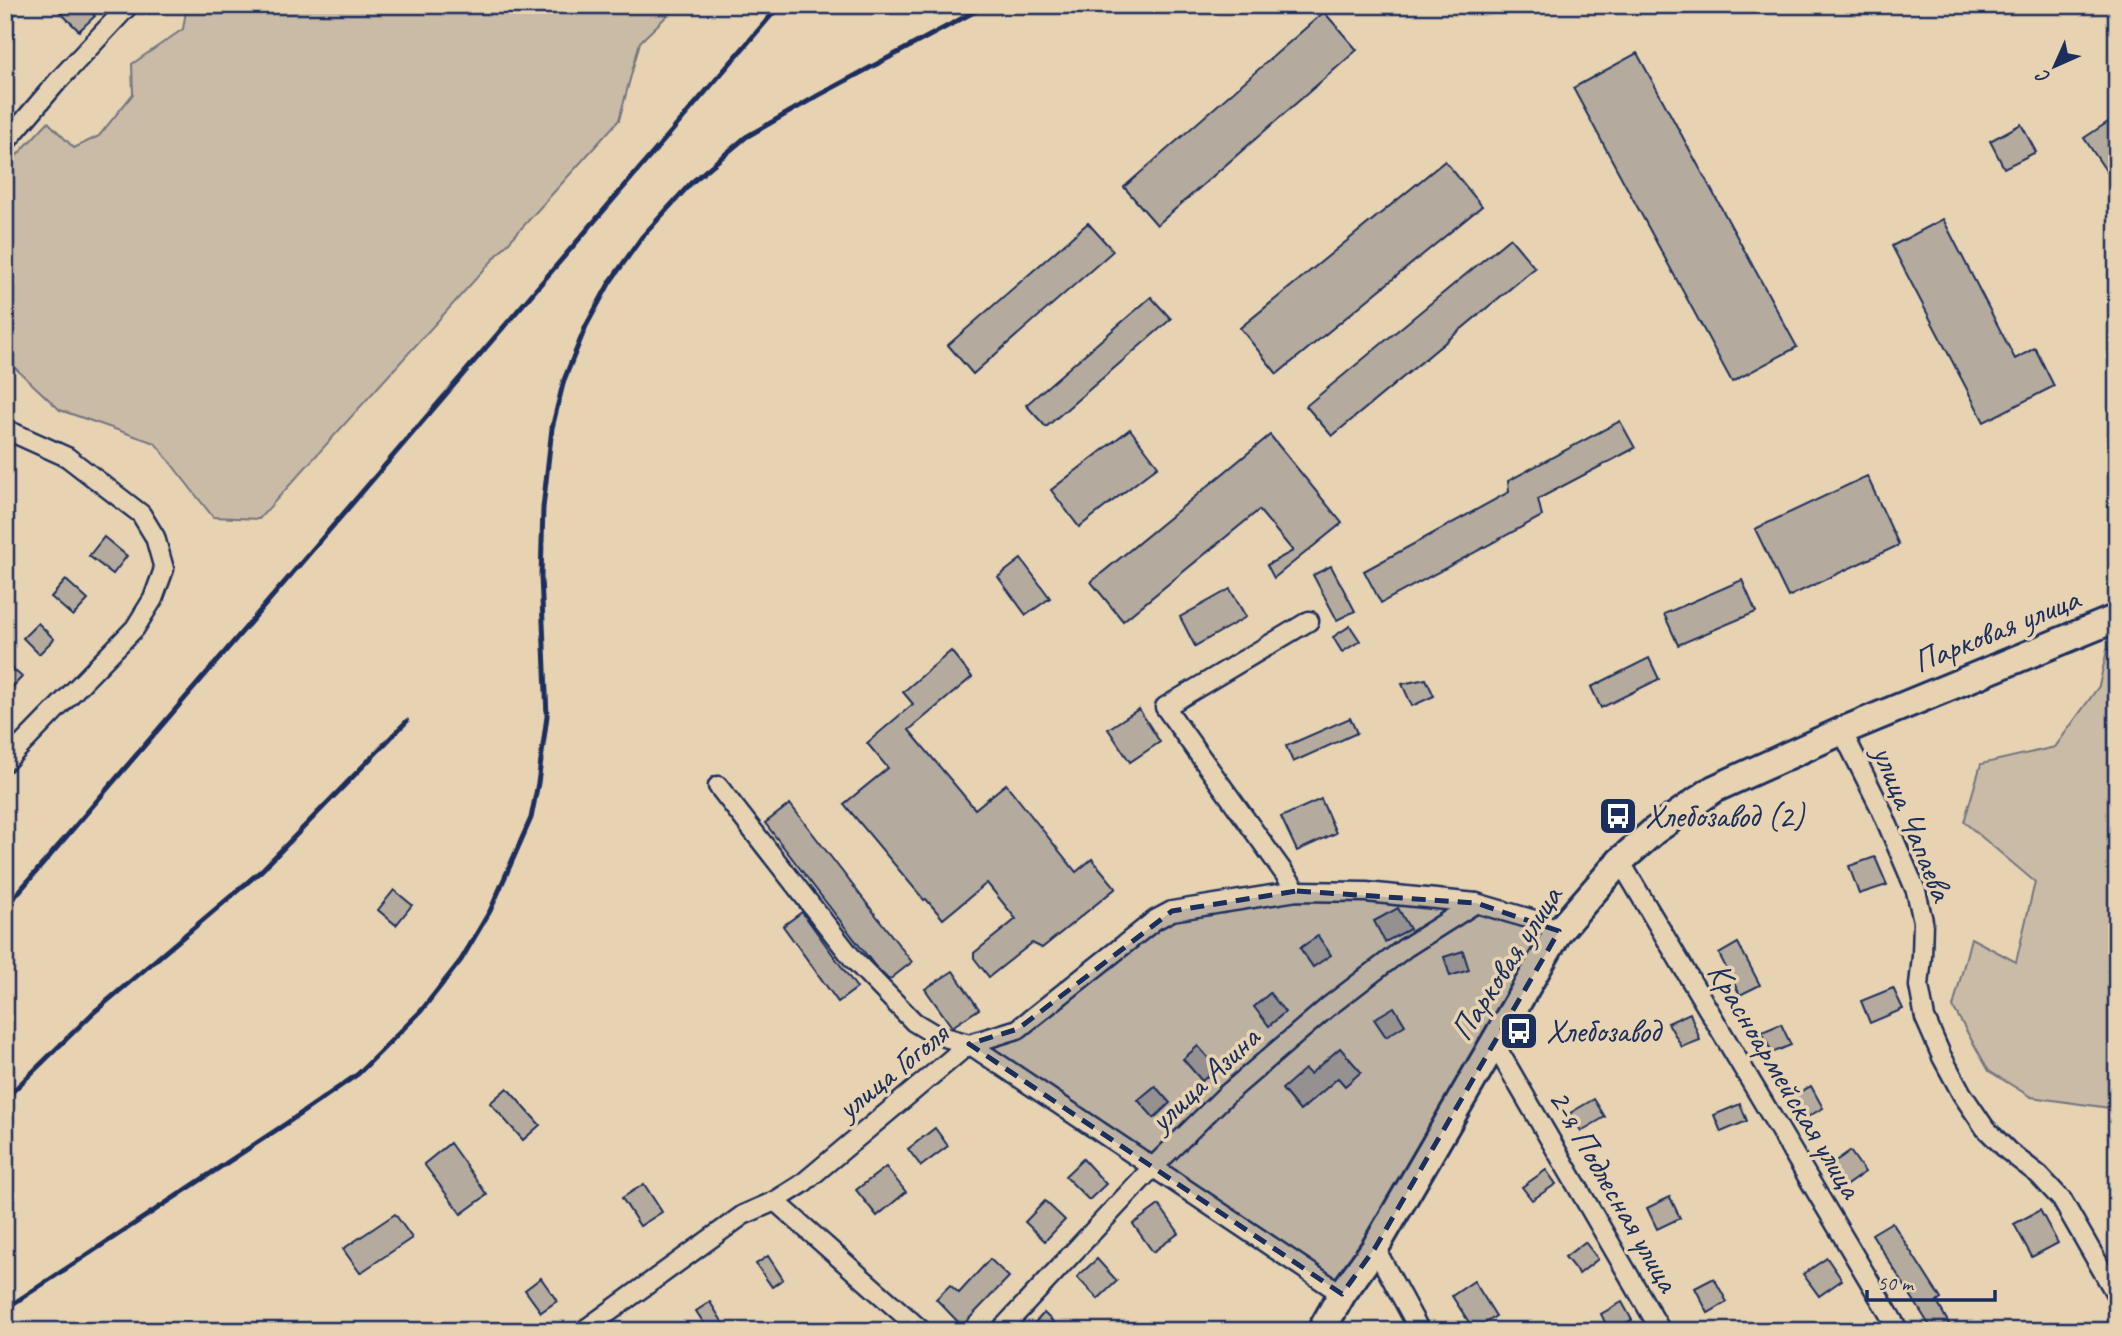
<svg xmlns="http://www.w3.org/2000/svg" width="2122" height="1336" viewBox="0 0 2122 1336" font-family="Caveat,sans-serif">
<style>
.green{fill:#cabba6;stroke:#727582;stroke-width:2}
.building{fill:#b4aa9d;stroke:#1b2f5e;stroke-width:2}
.lines{fill:none;stroke-linecap:round;stroke-linejoin:round}
.street-casing{stroke:#1b2f5e;stroke-width:23}
.secondary-casing{stroke:#1b2f5e;stroke-width:32}
.street{stroke:#e7d3b2;stroke-width:18}
.secondary{stroke:#e7d3b2;stroke-width:26}
.rail{stroke:#1b2f5e;stroke-width:5}
.marked{fill:#1b2f5e;fill-opacity:0.2;stroke:#1b2f5e;stroke-width:5;stroke-dasharray:14 9;stroke-linejoin:round}
.labels{text-anchor:middle;dominant-baseline:central;stroke-width:7;stroke-linejoin:round;paint-order:stroke}
.street-label{font-size:33px;fill:#1b2f5e;stroke:#e7d3b2}
.poi-label{font-size:33px;fill:#1b2f5e;stroke:#e7d3b2;text-anchor:start}
</style>
<rect width="100%" height="100%" fill="#e7d3b2"/>
<filter id="ink" filterUnits="userSpaceOnUse"><feTurbulence type="fractalNoise" baseFrequency=".0143" numOctaves="2"/><feDisplacementMap in="SourceGraphic" scale="14" xChannelSelector="R" yChannelSelector="G"/><feConvolveMatrix kernelMatrix="1 2 1 2 8 2 1 2 1" color-interpolation-filters="sRGB"/></filter>
<g filter="url(#ink)">
<g class="green">
<path d="M187,5H678L640,42L619,120L259,519L213,517L155,443L60,410L13,366L5,343V168L48,122L74,148L99,136L133,94L132,64L183,29Z"/>
<path d="M2117,646V1109L2031,1097L1989,1071L1953,1007L1971,938L2016,962L2035,882L1964,822L1981,764L2055,747L2099,686L2107,650Z"/>
</g>
<g class="building">
<path d="M53,5H84L95,16L79,31Z"/>
<path d="M1324,12L1357,50L1157,225L1124,187Z"/>
<path d="M1637,53L1797,347L1732,382L1573,88Z"/>
<path d="M2117,116V187L2084,138Z"/>
<path d="M2021,124L2036,152L2004,168L1990,141Z"/>
<path d="M1445,161L1482,206L1277,374L1240,328Z"/>
<path d="M1943,219L2015,359L2035,348L2054,386L1984,422L1892,246Z"/>
<path d="M1088,223L1113,251L973,374L948,345Z"/>
<path d="M1510,238L1535,268L1332,436L1306,406Z"/>
<path d="M1151,297L1171,319L1046,427L1026,405Z"/>
<path d="M1620,421L1635,448L1538,499L1542,516L1381,603L1364,571L1509,492L1508,481Z"/>
<path d="M1130,429L1158,466L1079,527L1051,490Z"/>
<path d="M1270,435L1342,523L1274,578L1267,565L1293,551L1259,510L1123,621L1091,582Z"/>
<path d="M1867,476L1899,545L1788,597L1755,529Z"/>
<path d="M104,537L127,556L113,574L89,556Z"/>
<path d="M1021,559L1050,598L1026,615L998,577Z"/>
<path d="M1331,566L1355,611L1337,620L1313,575Z"/>
<path d="M66,580L88,600L73,616L51,597Z"/>
<path d="M1742,580L1756,612L1678,645L1664,614Z"/>
<path d="M1230,589L1246,617L1195,646L1180,617Z"/>
<path d="M38,623L54,639L39,654L23,638Z"/>
<path d="M1350,626L1360,641L1342,652L1333,637Z"/>
<path d="M951,651L972,677L909,730L975,809L1006,784L1076,872L1092,859L1116,888L1042,948L1032,943L989,977L974,958V953L1016,919L987,883L943,919L926,899L924,900L844,804L888,768L867,743L913,704L903,692Z"/>
<path d="M1649,658L1659,679L1601,708L1591,687Z"/>
<path d="M5,662L22,677L5,695Z"/>
<path d="M1426,679L1434,696L1412,706L1402,684Z"/>
<path d="M1139,709L1160,742L1130,762L1108,729Z"/>
<path d="M1350,718L1357,733L1293,762L1286,746Z"/>
<path d="M1321,799L1336,833L1297,851L1281,817Z"/>
<path d="M790,804L912,962L889,980L875,966L765,823Z"/>
<path d="M1875,857L1887,885L1859,894L1849,866Z"/>
<path d="M394,890L412,905L396,925L378,910Z"/>
<path d="M1398,908L1410,929L1385,942L1374,921Z"/>
<path d="M802,912L857,988L838,1002L783,926Z"/>
<path d="M1318,936L1331,955L1313,967L1300,948Z"/>
<path d="M1738,943L1760,985L1740,995L1719,954Z"/>
<path d="M1463,951L1469,970L1450,976L1444,957Z"/>
<path d="M953,971L979,1009L952,1027L925,989Z"/>
<path d="M1893,988L1903,1009L1870,1023L1861,1001Z"/>
<path d="M1270,993L1285,1012L1269,1026L1254,1007Z"/>
<path d="M1394,1007L1405,1025L1386,1037L1374,1019Z"/>
<path d="M1690,1013L1700,1040L1682,1047L1668,1023Z"/>
<path d="M1781,1024L1791,1045L1772,1053L1762,1032Z"/>
<path d="M1198,1046L1217,1068L1202,1081L1183,1059Z"/>
<path d="M1340,1048L1361,1072L1345,1086L1338,1078L1300,1111L1282,1089L1305,1069L1310,1074Z"/>
<path d="M1155,1086L1170,1103L1154,1118L1138,1100Z"/>
<path d="M1811,1086L1823,1108L1802,1120L1789,1098Z"/>
<path d="M507,1088L540,1125L523,1140L490,1103Z"/>
<path d="M1594,1099L1605,1117L1581,1131L1570,1113Z"/>
<path d="M1740,1104L1747,1121L1721,1132L1714,1115Z"/>
<path d="M935,1128L948,1146L921,1166L908,1149Z"/>
<path d="M450,1143L487,1195L461,1214L424,1164Z"/>
<path d="M1850,1151L1865,1172L1841,1189L1827,1167Z"/>
<path d="M1083,1159L1106,1184L1089,1200L1065,1176Z"/>
<path d="M886,1167L906,1192L877,1216L856,1190Z"/>
<path d="M1546,1170L1556,1184L1532,1200L1522,1187Z"/>
<path d="M644,1184L662,1212L640,1226L622,1198Z"/>
<path d="M1670,1197L1680,1218L1657,1229L1647,1208Z"/>
<path d="M1045,1201L1065,1220L1045,1241L1025,1222Z"/>
<path d="M1159,1205L1179,1233L1153,1252L1133,1224Z"/>
<path d="M2040,1210L2058,1243L2032,1257L2014,1224Z"/>
<path d="M395,1214L412,1238L360,1273L343,1249Z"/>
<path d="M1892,1222L1941,1299L1937,1302L1953,1331H1933L1872,1234Z"/>
<path d="M1585,1242L1598,1259L1579,1274L1565,1257Z"/>
<path d="M768,1256L783,1279L772,1287L756,1264Z"/>
<path d="M1827,1258L1842,1280L1819,1296L1803,1274Z"/>
<path d="M990,1259L1009,1277L962,1326L936,1299L950,1285L959,1293Z"/>
<path d="M1097,1259L1117,1281L1098,1299L1077,1277Z"/>
<path d="M541,1278L557,1301L541,1312L525,1290Z"/>
<path d="M1714,1278L1727,1302L1708,1313L1695,1288Z"/>
<path d="M1474,1281L1496,1316L1474,1330L1452,1296Z"/>
<path d="M710,1302L728,1331H709L696,1311Z"/>
<path d="M1622,1302L1632,1320L1609,1331L1601,1314Z"/>
<path d="M1044,1313L1063,1331H1027Z"/>
</g>
<g class="lines">
<defs>
<g id="street">
<path d="M5,143L57,82L129,5"/>
<path d="M5,429L67,457L141,514L155,537L164,569L153,599L135,628L5,762"/>
<path d="M1842,731L1881,809L1916,891L1923,921L1922,956L1919,986L1925,1018L1942,1057L1962,1094L1985,1128L2008,1151L2039,1175L2062,1200L2117,1296"/>
<path d="M718,786L853,959L914,1022L934,1034L969,1044L1342,1294"/>
<path d="M1620,861L1899,1331"/>
<path d="M1297,891L1165,707L1309,621"/>
<path d="M1494,1043L1661,1331"/>
<path d="M775,1201L922,1331"/>
<path d="M1375,1248L1420,1331"/>
<path d="M583,1331L743,1215L775,1201L802,1184L969,1044L1018,1029L1155,920L1172,911L1297,891L1366,892L1476,903L1531,919L1559,931"/>
<path d="M1000,1331L1153,1167L1227,1094L1328,1007L1405,948L1476,903"/>
</g>
<path id="secondary" d="M1321,1331L1342,1294L1375,1248L1559,931L1620,861L1654,831L1714,789L1842,731L2117,618"/>
</defs>
<use href="#street" class="street-casing"/>
<use href="#secondary" class="secondary-casing"/>
<use href="#street" class="street"/>
<use href="#secondary" class="secondary"/>
<g class="rail">
<path d="M5,908L780,5"/>
<path d="M5,1099L93,1013L262,870L407,721"/>
<path d="M5,1309L287,1123L358,1074L421,1011L461,960L490,911L531,818L538,783L547,716L541,576L543,508L552,428L564,380L586,326L610,282L642,237L691,183L746,137L819,95L987,5"/>
</g>
</g>
</g>
<path class="marked" d="M1297,891L1476,903L1559,931L1375,1248L1342,1294L969,1044L1018,1029L1172,911Z"/>
<defs>
<symbol id="bus-square" viewBox="-11 -11 22 22"><rect x="-9" y="-9" width="18" height="18" rx="4" fill="#1b2f5e" stroke="#e7d3b2"/><path d="M-5-6H5V4H4V6H2V4H-2V6H-4V4H-5ZM-3.5-4V0h7V-4ZM-3.5 1.2v1.5H-2V1.2ZM2 1.2v1.5H3.5V1.2Z" fill="#fff"/></symbol>
</defs>
<g fill-rule="evenodd">
<use href="#bus-square" x="1596" y="794" width="44" height="44"/>
<use href="#bus-square" x="1497" y="1009" width="44" height="44"/>
</g>
<g class="labels">
<g class="street-label">
<text transform="translate(1996 630) rotate(-22)">Парковая улица</text>
<text transform="translate(1913 823) rotate(68)">улица Чапаева</text>
<text transform="translate(1506 963) rotate(-57)">Парковая улица</text>
<text transform="translate(892 1071) rotate(-39)">улица Гоголя</text>
<text transform="translate(1204 1079) rotate(-43)">улица Азина</text>
<text transform="translate(1785 1080) rotate(59)">Красноармейская улица</text>
<text transform="translate(1614 1190) rotate(60)">2-я Подлесная улица</text>
</g>
<g class="poi-label">
<text x="1645" y="816">Хлебозавод (2)</text>
<text x="1546" y="1031">Хлебозавод</text>
</g>
</g>
<rect width="2122" height="1336" fill="none" stroke="#e7d3b2" stroke-width="28"/>
<rect x="14" y="14" width="2094" height="1308" fill="none" stroke="#1b2f5e" stroke-width="2.5" filter="url(#ink)"/>
<g transform="translate(2055 66) rotate(225)" stroke="#e7d3b2" stroke-width="5" paint-order="stroke">
<path d="M0-5L12 26L0 18L-12 26Z" fill="#1b2f5e"/>
<text y="-10" font-size="19" font-weight="bold" text-anchor="middle" fill="#1b2f5e">С</text>
</g>
<path d="M1867 1290v10h128v-10" fill="none" stroke="#1b2f5e" stroke-width="3.5"/>
<text x="1877" y="1290" font-size="21" fill="#1b2f5e" stroke="#e7d3b2" stroke-width="5" paint-order="stroke">50 m</text>
</svg>
